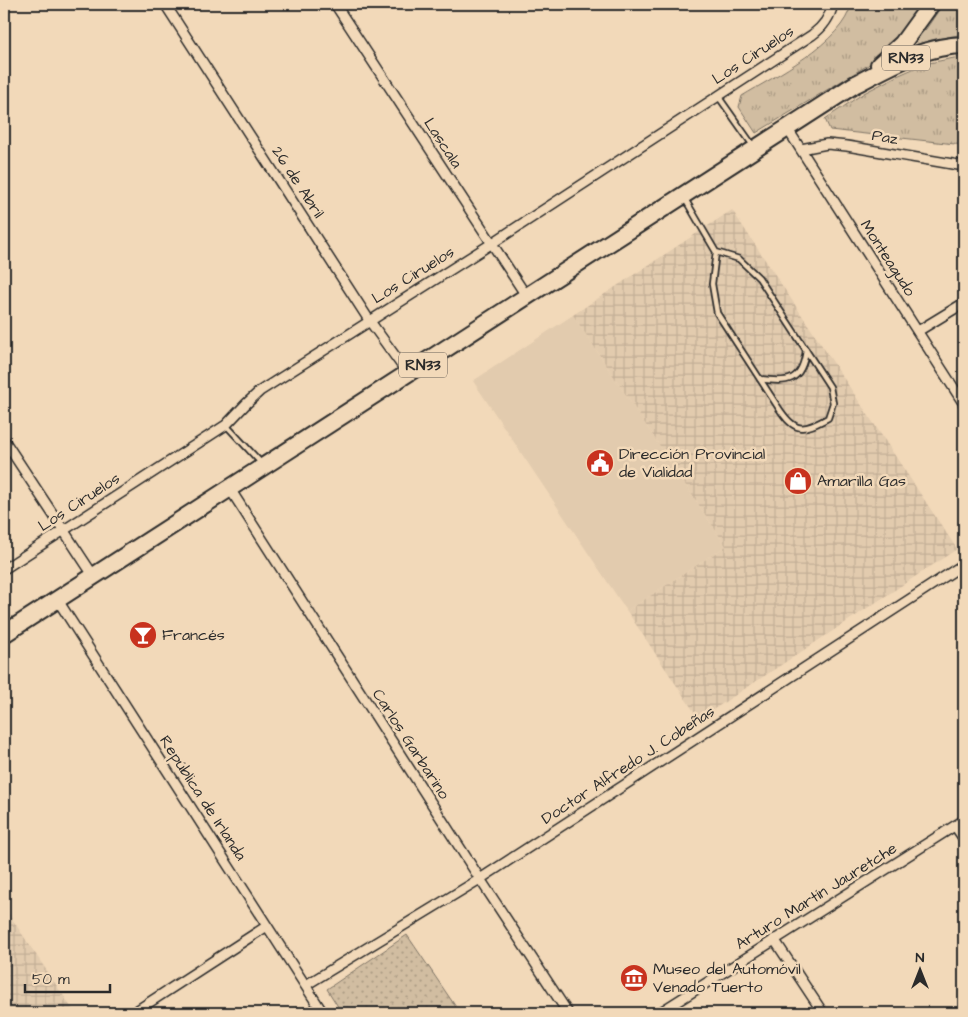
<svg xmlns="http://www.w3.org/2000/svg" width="968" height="1017" viewBox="0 0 968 1017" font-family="'Architects Daughter',sans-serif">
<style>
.built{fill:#e2cbae}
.industrial{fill:url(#industrial-grid)}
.grass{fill:url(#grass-tufts);stroke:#7e7466}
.park{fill:url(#park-dots);stroke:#7e7466}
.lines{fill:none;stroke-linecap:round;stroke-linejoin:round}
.lane-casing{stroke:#2b2b2b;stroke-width:8}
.street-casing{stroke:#2b2b2b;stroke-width:12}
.highway-casing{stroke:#2b2b2b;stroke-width:20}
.lane{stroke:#f2d9b9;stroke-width:4.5}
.street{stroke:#f2d9b9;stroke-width:9}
.highway{stroke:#f2d9b9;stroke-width:16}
.labels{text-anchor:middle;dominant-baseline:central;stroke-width:5;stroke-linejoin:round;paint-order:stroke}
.shield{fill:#f2d9b9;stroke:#675f56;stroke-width:1}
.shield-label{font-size:15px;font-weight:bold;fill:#2b2b2b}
.street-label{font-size:16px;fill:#2b2b2b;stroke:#f2d9b9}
.poi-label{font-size:16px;fill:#2b2b2b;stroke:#f2d9b9;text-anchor:start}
</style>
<defs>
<pattern id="industrial-grid" width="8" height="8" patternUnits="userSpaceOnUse" patternTransform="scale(1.25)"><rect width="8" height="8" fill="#e2cbae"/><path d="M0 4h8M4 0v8" fill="none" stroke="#c2ae96"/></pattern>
<pattern id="grass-tufts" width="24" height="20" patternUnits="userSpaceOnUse" patternTransform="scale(1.25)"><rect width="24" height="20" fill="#d1bda1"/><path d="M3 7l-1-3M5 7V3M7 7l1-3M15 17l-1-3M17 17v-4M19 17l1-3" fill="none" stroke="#aa9a83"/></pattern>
<pattern id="park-dots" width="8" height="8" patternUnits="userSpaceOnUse" patternTransform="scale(1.25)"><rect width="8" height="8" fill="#d1bda1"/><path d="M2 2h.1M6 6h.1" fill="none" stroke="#aa9a83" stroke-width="1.8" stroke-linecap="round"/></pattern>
</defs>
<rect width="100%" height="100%" fill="#f2d9b9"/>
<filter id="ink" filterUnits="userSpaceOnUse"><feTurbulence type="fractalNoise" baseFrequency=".02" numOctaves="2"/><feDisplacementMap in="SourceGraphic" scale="10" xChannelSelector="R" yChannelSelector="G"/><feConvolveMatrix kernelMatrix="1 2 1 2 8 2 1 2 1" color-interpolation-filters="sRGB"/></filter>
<g filter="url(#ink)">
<path class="built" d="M573,315L726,546L627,611L473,381Z"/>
<g class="industrial">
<path d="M732,210L957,549L699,719L627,611L726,546L573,315Z"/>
<path d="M4,907L75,1013H4Z"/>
</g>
<g class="grass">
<path d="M851,4H921L905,28L868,65L756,133L739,107L742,96C773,77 844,42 851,4Z"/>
<path d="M943,4H964V34L931,40L906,48L926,29Z"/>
<path d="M964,56V145L830,130L825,119L864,93L897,76L924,64Z"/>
</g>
<path class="park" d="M407,935L460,1013H342L327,989Z"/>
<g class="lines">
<defs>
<g id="lane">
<path d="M718,96L754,147"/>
<path d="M685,199L716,252L712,284L717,313L778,407C795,433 802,432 828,418L833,403L830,387L759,278L739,259L716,252"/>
<path d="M760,379C788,383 802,382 806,350"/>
<path d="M226,425L262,464"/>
</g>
<g id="street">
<path d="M165,4L369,320L408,374"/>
<path d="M335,4L527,297"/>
<path d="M787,128L964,404"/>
<path d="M801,149L827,144L847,146L964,166"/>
<path d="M918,331L964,303"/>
<path d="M4,440L93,575"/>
<path d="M230,489L480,879L568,1013"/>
<path d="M4,569L226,425L246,404L260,391L491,244L812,35C823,27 830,18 833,4"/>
<path d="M57,599L323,1013"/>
<path d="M955,826L964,839"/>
<path d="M774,939L823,1013"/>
<path d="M306,985L480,879L964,564"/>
<path d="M133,1013L267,926"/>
<path d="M659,1013L964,820"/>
</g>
<g id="highway">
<path d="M879,65L902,44L931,4"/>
<path d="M4,634L854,85C889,67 923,46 964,45"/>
</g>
</defs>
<use href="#lane" class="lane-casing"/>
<use href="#street" class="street-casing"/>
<use href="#highway" class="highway-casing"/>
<use href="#lane" class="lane"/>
<use href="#street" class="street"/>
<use href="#highway" class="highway"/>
</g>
</g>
<defs>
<symbol id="civic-disc" viewBox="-11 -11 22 22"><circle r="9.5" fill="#c8321e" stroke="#f2d9b9"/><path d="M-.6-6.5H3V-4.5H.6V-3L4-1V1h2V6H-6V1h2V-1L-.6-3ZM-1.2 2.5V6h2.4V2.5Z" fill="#fff"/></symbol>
<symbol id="shop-disc" viewBox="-11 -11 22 22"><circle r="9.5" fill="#c8321e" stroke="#f2d9b9"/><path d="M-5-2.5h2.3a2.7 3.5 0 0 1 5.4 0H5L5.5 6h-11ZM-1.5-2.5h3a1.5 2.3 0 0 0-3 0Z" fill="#fff"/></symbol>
<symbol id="bar-disc" viewBox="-11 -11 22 22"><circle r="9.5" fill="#c8321e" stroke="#f2d9b9"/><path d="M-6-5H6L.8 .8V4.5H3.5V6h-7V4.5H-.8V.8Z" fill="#fff"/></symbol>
<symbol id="museum-disc" viewBox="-11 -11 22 22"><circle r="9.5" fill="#c8321e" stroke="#f2d9b9"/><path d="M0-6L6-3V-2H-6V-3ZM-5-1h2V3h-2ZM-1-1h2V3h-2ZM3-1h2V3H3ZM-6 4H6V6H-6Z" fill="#fff"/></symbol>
</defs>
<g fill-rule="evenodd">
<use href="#civic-disc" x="584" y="447" width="32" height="32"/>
<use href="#shop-disc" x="782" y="465" width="32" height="32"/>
<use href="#bar-disc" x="127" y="619" width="32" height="32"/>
<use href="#museum-disc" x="618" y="962" width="32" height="32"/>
</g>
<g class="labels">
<g class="shield">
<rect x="882" y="45.5" width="48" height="25" rx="4"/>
<rect x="399" y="352.5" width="48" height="25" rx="4"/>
</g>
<g class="shield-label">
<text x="906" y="58">RN33</text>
<text x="423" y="365">RN33</text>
</g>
<g class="street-label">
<text transform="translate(753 55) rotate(-33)">Los Ciruelos</text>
<text transform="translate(885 137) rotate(10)">Paz</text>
<text transform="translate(443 143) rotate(57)">Lascala</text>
<text transform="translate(298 182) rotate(57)">26 de Abril</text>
<text transform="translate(888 258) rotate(57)">Monteagudo</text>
<text transform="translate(413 275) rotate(-32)">Los Ciruelos</text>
<text transform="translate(79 502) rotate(-33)">Los Ciruelos</text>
<text transform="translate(411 744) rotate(57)">Carlos Garbarino</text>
<text transform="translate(628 765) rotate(-33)">Doctor Alfredo J. Cobeñas</text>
<text transform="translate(203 798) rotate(57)">República de Irlanda</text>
<text transform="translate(816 896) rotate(-32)">Arturo Martín Jauretche</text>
</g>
<g class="poi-label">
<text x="619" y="454">Dirección Provincial<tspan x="619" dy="18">de Vialidad</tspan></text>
<text x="817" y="481">Amarilla Gas</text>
<text x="162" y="635">Francés</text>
<text x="653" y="969">Museo del Automóvil<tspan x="653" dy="18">Venado Tuerto</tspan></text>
</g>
</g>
<rect width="968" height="1017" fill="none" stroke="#f2d9b9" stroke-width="20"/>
<rect x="10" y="10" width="948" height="997" fill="none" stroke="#2b2b2b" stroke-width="2" filter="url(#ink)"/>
<g transform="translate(920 970)" stroke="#f2d9b9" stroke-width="4" paint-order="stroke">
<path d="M0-4L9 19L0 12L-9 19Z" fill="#2b2b2b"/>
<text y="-8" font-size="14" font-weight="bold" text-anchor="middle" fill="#2b2b2b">N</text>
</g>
<path d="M25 984v8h85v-8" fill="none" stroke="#2b2b2b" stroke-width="2.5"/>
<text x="32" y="984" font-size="15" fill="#2b2b2b" stroke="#f2d9b9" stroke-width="4" paint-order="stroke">50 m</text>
</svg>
